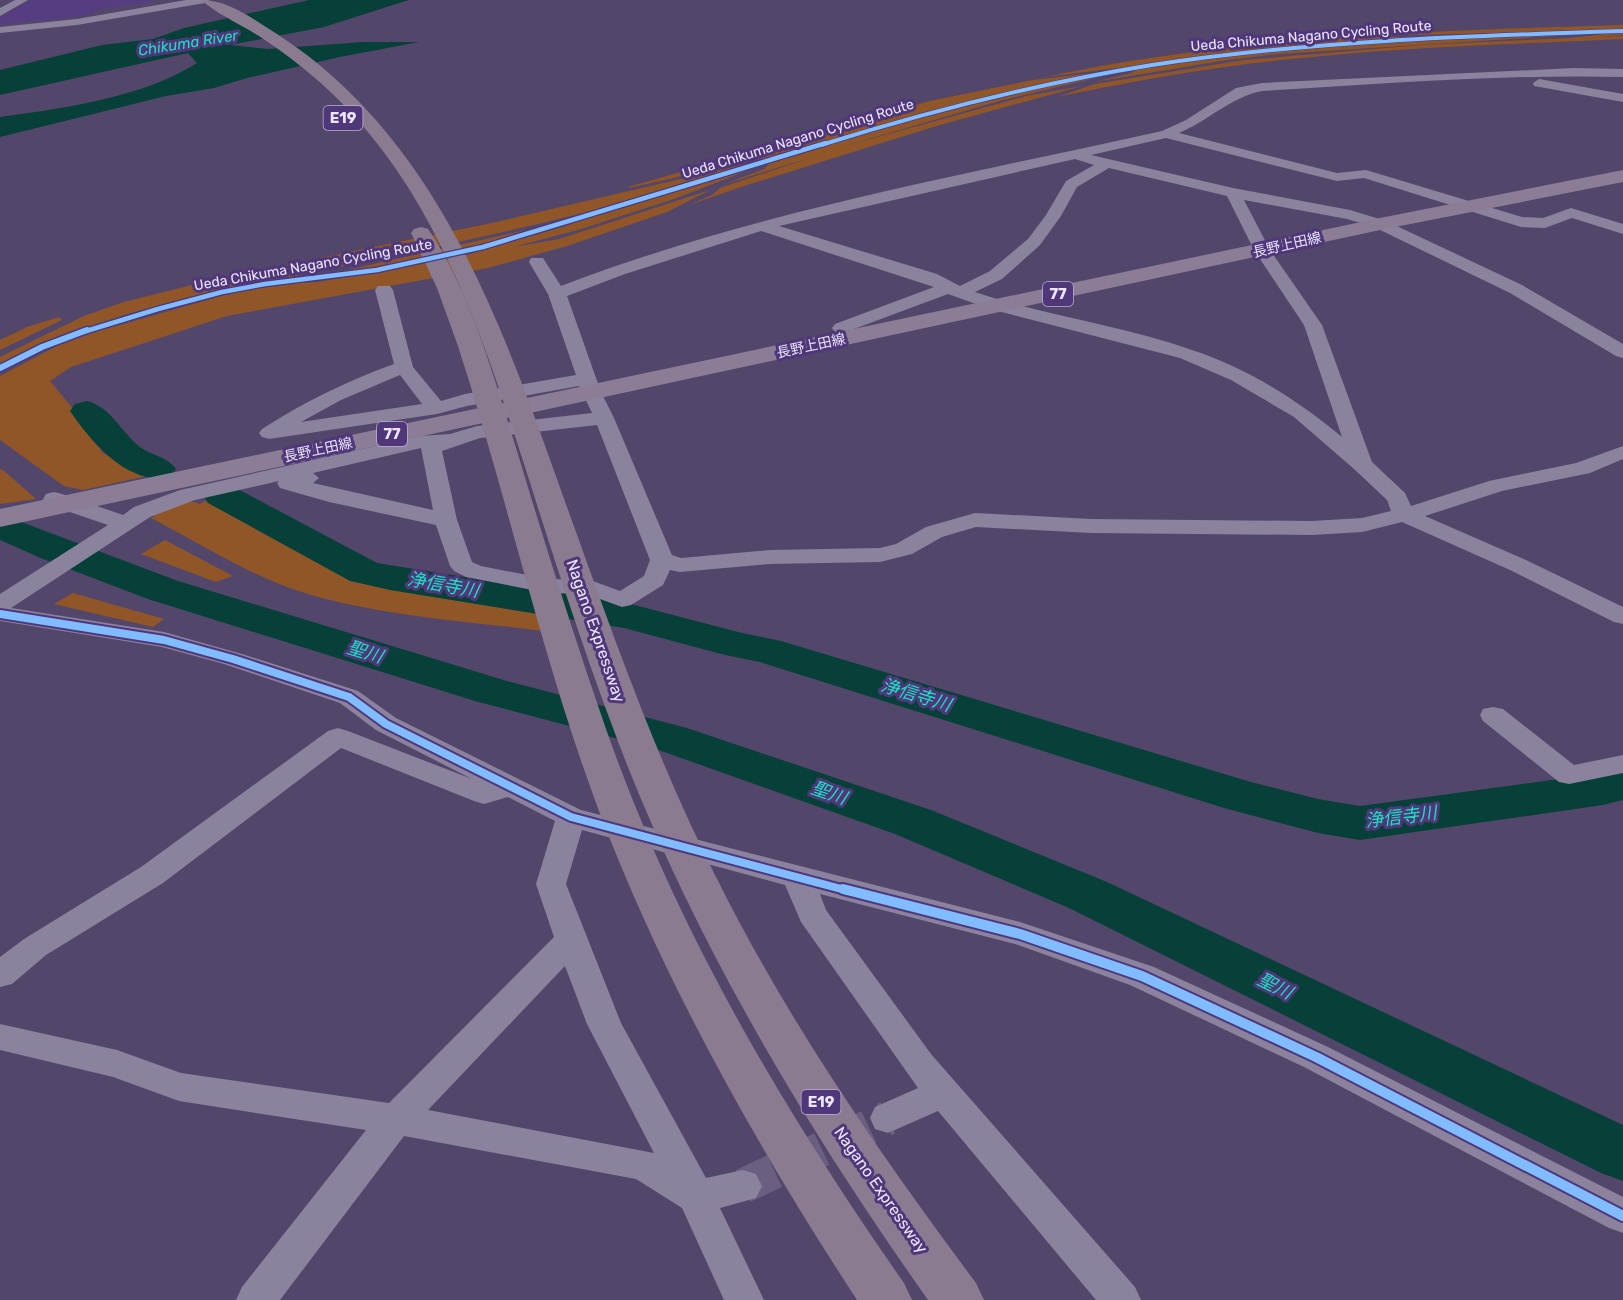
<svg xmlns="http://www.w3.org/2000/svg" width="1623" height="1300" viewBox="0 0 1623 1300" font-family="Rubik,'Noto Sans JP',sans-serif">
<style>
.built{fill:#563d82}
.green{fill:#915628}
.water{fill:#074039}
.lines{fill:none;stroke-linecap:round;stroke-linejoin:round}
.river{fill:#074039;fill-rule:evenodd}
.street-tunnel{stroke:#6a5e81;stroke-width:35;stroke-dasharray:35 17;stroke-linecap:butt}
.street{fill:#8b829d;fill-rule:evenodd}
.primary{fill:#8b7d96;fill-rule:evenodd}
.highway{fill:#8b7b90;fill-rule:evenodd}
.cycleway-far4-casing{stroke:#4f377a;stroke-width:5}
.cycleway-far3-casing{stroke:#4f377a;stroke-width:7}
.cycleway-far2-casing{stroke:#4f377a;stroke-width:9}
.cycleway-far1-casing{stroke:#4f377a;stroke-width:12}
.cycleway-casing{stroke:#4f377a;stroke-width:14}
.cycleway-far4{stroke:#80bcff;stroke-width:4}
.cycleway-far3{stroke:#80bcff;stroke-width:4.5}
.cycleway-far2{stroke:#80bcff;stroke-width:6}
.cycleway-far1{stroke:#80bcff;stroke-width:8}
.cycleway{stroke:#80bcff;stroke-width:10}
.labels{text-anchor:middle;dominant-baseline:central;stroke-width:6;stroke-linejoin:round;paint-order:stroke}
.far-street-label{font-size:14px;fill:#ebe5fd;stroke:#4f377a}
.far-water-label{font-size:15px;font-style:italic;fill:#18e2c2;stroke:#4f377a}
.shield{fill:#4f377a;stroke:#bcb1d6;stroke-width:1.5}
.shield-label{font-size:15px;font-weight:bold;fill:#ebe5fd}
.street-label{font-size:16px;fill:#ebe5fd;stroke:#4f377a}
.water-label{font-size:18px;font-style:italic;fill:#18e2c2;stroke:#4f377a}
</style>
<rect width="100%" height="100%" fill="#53466b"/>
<path class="built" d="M31,0H153L155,1L100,9L84,16L0,24V17Z"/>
<g class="green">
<path d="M1623,25V30L1330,37H1455L1262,50L1045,77C1240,36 1425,31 1623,25Z"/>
<path d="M1623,32V35L1592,37L1623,36V39C1512,44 1401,47 1291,59C1213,67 1134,81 1057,97L1095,84L1244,60L1422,45L1569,38Z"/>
<path d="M1603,33L1279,54L1227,60L1094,82L1132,73L1135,70L1212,58L1316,48L1476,37Z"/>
<path d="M1118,70L1035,85L921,113L776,158L758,159L629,188L628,187L930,101L1033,80Z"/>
<path d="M1124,71L1003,100L841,147L1026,96L1082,86L933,127L744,186L689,205L712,195L720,188L816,156L725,184L764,169L770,163L970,103L1038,87Z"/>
<path d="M749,163H757C619,209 476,239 334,268C224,291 98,309 0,367V357L8,353L84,316L124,302L216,279L492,223Z"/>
<path d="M762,165L674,199L578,230L513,247L559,239L710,190L667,212L567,246L488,268L227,316L71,367L50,381L79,416L103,453L147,476L83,490L64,486L0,440V376L68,340L221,296L274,284L318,282L456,258L569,225L594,214Z"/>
<path d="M526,230L478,246L423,260L329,274Z"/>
<path d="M59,317L62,320L0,350V340L27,327Z"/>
<path d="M0,469L3,470L36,499L0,504Z"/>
<path d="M211,497L277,536L369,583L535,607L543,631C465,621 383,616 308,594C256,579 199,543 151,518C169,507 179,496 200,504Z"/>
<path d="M165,540L233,576L216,582L141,554Z"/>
<path d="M73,593L164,619L153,627L54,604Z"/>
</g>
<path class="water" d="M309,0H409L324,27L230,45L268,49L363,42H419L340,57L247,78L214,88L166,96L0,137V117C64,108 142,98 197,63L188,53L0,95V70L102,45L153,39L184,28Z"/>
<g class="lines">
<g class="river">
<path d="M87,401C111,407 121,432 140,447C152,456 167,456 176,469L171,477C129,487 91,442 70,411L75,404Z"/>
<path d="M221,484L234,487L377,563L627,603L742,633L781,641L1251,782L1318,799L1360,806L1603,773L1623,768V800L1603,805L1360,840L1318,833L1224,808L760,662L725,655L624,628L390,590L350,581L208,503L202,495L208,487Z"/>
<path d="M0,514L178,581L507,681L687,728L931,810L1107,882L1623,1125V1181L1601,1173L1069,908L895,834L653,748L475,701L148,599L43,559L0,540Z"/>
</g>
<path class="street-tunnel" d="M743,1186L888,1118"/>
<g class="street">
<path d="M15,0H28L0,16V8Z"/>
<path d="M186,0H210L205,3L77,25L0,33V27L77,19Z"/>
<path d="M1574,68L1623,69V77C1503,74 1382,84 1262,91C1231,97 1208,121 1179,133L1337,173L1366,170L1522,217L1543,218L1571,208L1623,224V234L1572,218L1545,228L1521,227L1364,178L1337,181L1166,138L1091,155L1233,188L1350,210L1386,221L1522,285L1623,344V358L1616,356L1510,293L1374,227L1347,219L1244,200L1270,250L1322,325L1372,462L1405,493L1411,506L1489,481L1576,463L1623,446V459L1590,473L1502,491L1425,516L1526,560L1623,607V624L1614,622L1510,570L1402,522L1362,532L1312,535L1091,533L976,527L942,537L912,554L880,562L770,564L680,572L670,570L663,585L631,605L622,607L586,594L548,593L466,577L454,571L450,566L436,525L329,502L280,488L277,483L279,481L195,500L150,517L11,608L164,632L242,654L358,691L396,718L581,810L1020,922L1154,967L1328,1047L1623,1197V1233L1609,1228L1304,1067L1130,985L1015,944L820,894L826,910L931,1054L1135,1287L1141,1300H1096L938,1111L888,1133L875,1129L870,1118L875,1107L918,1088L801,922L785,885L582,830L566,884L621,1023L706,1178L743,1170L756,1174L762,1186L756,1198L720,1208L764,1300H724L682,1208L636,1179L404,1136L280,1300H236L242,1287L366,1130L179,1101L113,1077L0,1050V1024L117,1050L181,1073L389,1103L554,937L536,884L555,821L508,797L484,804L474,801L341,748L163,883L46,955L12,984L0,987V957L24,939L141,867L328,731L338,728L348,731L472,779L376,730L340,703L224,664L162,647L0,621V594L108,525L46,504L43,499L46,494L54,492L62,494L123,515L134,507L180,490L420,436L450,434L477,426L592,413L579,386L467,406L437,414L269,439L262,437L259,433L262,429C304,402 347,381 394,364L375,290L378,286H390L393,290L413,367L441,401L465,394L576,375L548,294L529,262L531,258H543L561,286C754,212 960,176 1162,131L1186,120L1236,88L1262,83ZM1075,159L1094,165L1066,181L1046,215L1028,239L990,271L960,286L937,274L779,226ZM1109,168L1227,196L1254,250L1304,325L1342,437C1298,400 1247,368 1192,350C1121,325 1046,316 975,292L1002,279L1040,245L1061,216L1077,187ZM761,231L934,287L835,324L832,328C838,337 848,344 860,341L862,337L854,329L948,294L990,309L1180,358L1231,380L1294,417L1354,469L1387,500L1391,511L1362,518L1312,521L1091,519L975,513L926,527L896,544L880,548L770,550L681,558L672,555L614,418L601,392L567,296L625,274ZM400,375L422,404L301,422L341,400ZM597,425L650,560L644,576L620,591L590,580L548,579L481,566L472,562L457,520L442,451L480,438ZM421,448L433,510L313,483L319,478L313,473ZM565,966L587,1024L654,1153L428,1110Z"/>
<path d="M1539,79L1623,94V102L1534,86L1533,83Z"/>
<path d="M1493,707L1503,709L1574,765L1623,755V773L1569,784L1559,782L1483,721L1480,715L1483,709Z"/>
</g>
<path class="primary" d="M1623,170V182L1380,230L0,527V509L1380,218Z"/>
<g class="highway">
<path d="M201,0C229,0 253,19 277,34C449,145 510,350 576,532C618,649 659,764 715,875C787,1020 879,1153 976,1283L984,1300H928C801,1120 686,928 610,720C579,637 552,552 525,467C488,353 449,232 372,137C340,97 302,64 259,36C240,24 217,14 201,0Z"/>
<path d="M421,227L428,229C471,292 494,378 517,451C545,544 574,637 606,729C676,929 783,1110 904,1283L912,1300H857C756,1145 665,984 599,811C542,659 508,500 458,346L437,288L411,233L414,229Z"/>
</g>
<defs>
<path id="cycleway-far4" d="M821,145C930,111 1040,83 1152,65C1308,41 1466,36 1623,31"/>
<path id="cycleway-far3" d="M83,332L158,309L222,292L265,284L377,270L483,247L826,143"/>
<path id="cycleway-far2" d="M0,368L42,347L87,330"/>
<path id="cycleway-far1" d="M0,614L164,640L233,659L349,697L386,724L571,817L849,891"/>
<path id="cycleway" d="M843,889L1020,934L1142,976L1316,1057L1623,1216"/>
</defs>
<use href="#cycleway-far4" class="cycleway-far4-casing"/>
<use href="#cycleway-far3" class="cycleway-far3-casing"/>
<use href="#cycleway-far2" class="cycleway-far2-casing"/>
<use href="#cycleway-far1" class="cycleway-far1-casing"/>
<use href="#cycleway" class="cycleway-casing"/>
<use href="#cycleway-far4" class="cycleway-far4"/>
<use href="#cycleway-far3" class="cycleway-far3"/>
<use href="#cycleway-far2" class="cycleway-far2"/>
<use href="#cycleway-far1" class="cycleway-far1"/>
<use href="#cycleway" class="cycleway"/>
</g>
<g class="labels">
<g class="far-street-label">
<text transform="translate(1311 36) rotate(-5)">Ueda Chikuma Nagano Cycling Route</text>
<text transform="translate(798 139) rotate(-17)">Ueda Chikuma Nagano Cycling Route</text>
<text transform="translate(1287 245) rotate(-13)">長野上田線</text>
<text transform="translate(313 265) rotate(-10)">Ueda Chikuma Nagano Cycling Route</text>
<text transform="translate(811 346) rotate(-12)">長野上田線</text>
<text transform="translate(318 450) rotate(-12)">長野上田線</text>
</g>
<g class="far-water-label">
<text transform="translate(188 43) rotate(-9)">Chikuma River</text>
</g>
<g class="shield">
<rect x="323.5" y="106" width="39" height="24" rx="4.5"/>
<rect x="1043" y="282" width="30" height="24" rx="4.5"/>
<rect x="377" y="422" width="30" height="24" rx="4.5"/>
<rect x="801.5" y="1090" width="39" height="24" rx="4.5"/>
</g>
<g class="shield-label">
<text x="343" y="118">E19</text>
<text x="1058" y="294">77</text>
<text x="392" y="434">77</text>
<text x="821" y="1102">E19</text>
</g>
<g class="street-label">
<text transform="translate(596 631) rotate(71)">Nagano Expressway</text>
<text transform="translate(881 1190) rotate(55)">Nagano Expressway</text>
</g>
<g class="water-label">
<text transform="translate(443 585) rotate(10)">浄信寺川</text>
<text transform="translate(365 652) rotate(17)">聖川</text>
<text transform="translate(916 695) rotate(17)">浄信寺川</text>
<text transform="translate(829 793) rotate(19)">聖川</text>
<text transform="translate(1401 817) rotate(-7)">浄信寺川</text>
<text transform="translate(1275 986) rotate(26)">聖川</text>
</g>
</g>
</svg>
